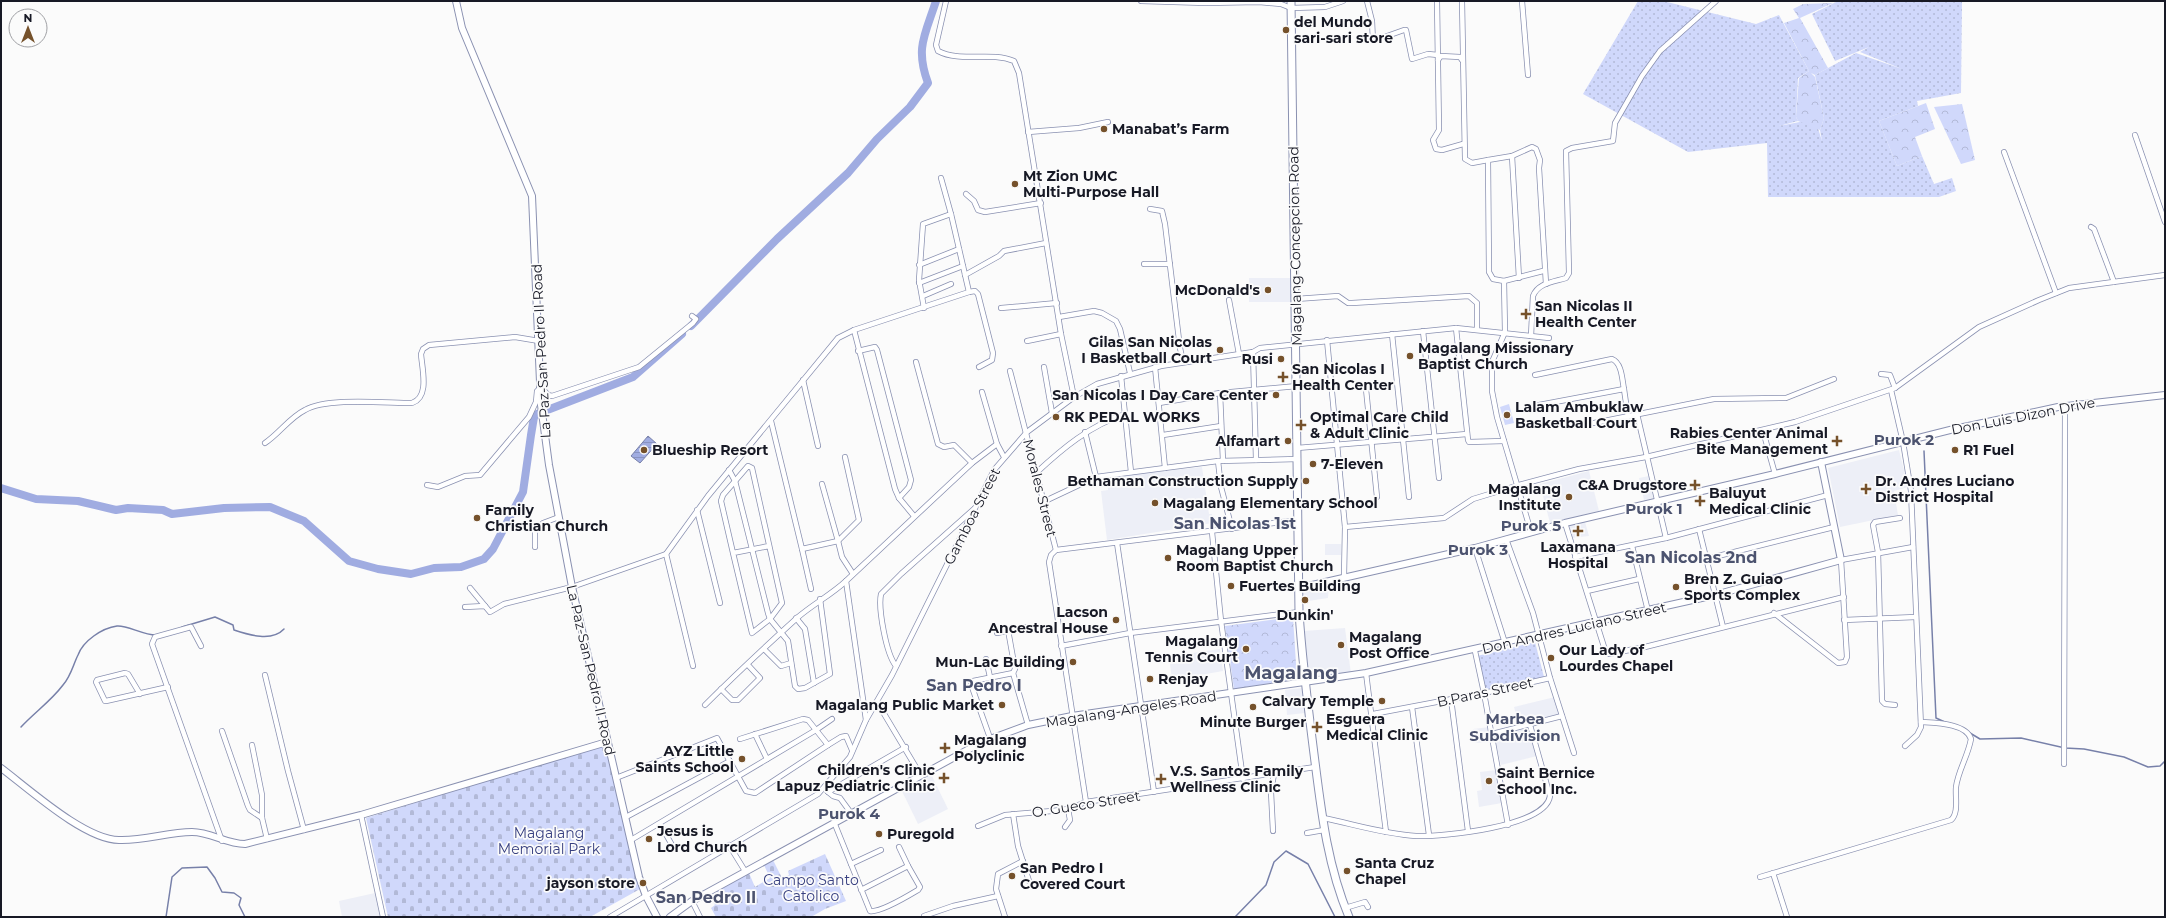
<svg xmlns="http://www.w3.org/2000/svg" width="2166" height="918" viewBox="0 0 2166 918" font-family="Montserrat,sans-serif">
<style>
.built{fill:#edeff7}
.grass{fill:url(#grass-dots)}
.forest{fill:url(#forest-crowns)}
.cemetery{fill:url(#cemetery-stones)}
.pitch{fill:#d0d8fb}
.water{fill:url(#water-rules);stroke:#7780a9}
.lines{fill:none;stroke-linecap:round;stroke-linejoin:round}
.stream{stroke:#7780a9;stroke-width:1.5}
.river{stroke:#a0ace1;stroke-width:8}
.street-casing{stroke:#8a91b1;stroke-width:6}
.secondary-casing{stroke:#8a91b1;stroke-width:8}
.primary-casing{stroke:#8a91b1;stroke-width:9}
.street{stroke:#fff;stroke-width:4.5}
.secondary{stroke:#fff;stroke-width:6}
.primary{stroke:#fff;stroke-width:7}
.poi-dot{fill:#75512b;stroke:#fbfbfb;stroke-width:1.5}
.labels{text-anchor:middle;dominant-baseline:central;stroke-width:3.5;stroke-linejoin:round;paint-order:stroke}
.poi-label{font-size:14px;font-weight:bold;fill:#171925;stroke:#fbfbfb;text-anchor:start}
.street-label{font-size:14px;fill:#171925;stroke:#fbfbfb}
.park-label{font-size:14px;fill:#384080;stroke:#fbfbfb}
.neighbourhood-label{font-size:15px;font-weight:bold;fill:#4c536f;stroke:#fbfbfb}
.quarter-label{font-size:16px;font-weight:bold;fill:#4c536f;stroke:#fbfbfb}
.district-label{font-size:18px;font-weight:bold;fill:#4c536f;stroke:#fbfbfb}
</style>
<defs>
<pattern id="grass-dots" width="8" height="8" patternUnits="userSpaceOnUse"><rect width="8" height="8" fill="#d0d8fb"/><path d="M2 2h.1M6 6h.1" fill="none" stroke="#b2b9d7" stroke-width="1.8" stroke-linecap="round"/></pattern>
<pattern id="forest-crowns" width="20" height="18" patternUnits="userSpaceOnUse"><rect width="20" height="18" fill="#d0d8fb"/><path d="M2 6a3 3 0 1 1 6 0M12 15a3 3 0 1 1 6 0" fill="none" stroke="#b2b9d7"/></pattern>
<pattern id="cemetery-stones" width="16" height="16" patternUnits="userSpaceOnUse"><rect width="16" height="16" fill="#d0d8fb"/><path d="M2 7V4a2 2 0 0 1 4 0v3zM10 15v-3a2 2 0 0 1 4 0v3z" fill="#b2b9d7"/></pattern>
<pattern id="water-rules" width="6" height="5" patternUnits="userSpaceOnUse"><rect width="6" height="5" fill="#a0ace1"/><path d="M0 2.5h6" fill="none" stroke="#8993c1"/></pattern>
</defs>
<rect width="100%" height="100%" fill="#fbfbfb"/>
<g class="built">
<rect x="1249" y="278" width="42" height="24"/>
<path d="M1899,450L1908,487L1894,491L1898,515L1840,527L1828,468Z"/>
<path d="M1202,467L1209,514H1212L1213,523L1107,540L1101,491L1108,490L1107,477Z"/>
<path d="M1589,471L1599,511L1550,523L1540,484Z"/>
<path d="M1649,476L1654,498L1644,500L1639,478Z"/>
<path d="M1585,522L1589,536L1571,538L1568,526Z"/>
<rect x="1325" y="544" width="16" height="11"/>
<path d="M1329,584L1328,598L1302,602L1301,590Z"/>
<path d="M1345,628L1351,674L1309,679L1304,631Z"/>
<path d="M1220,649L1223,671L1172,680L1170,664L1187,662L1186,654Z"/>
<path d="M1302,688L1305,713L1287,715L1285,690Z"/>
<path d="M1555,697L1560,714L1519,726L1514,707Z"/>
<path d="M1530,726L1537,756L1501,765L1494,735Z"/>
<path d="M1490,727L1492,742L1475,743L1473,729Z"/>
<path d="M1496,770L1502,803L1479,807L1477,791L1482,790L1480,772Z"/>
<path d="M930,772L948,809L918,824L900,787Z"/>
<path d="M375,893L381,917H342L339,901Z"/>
</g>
<g class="grass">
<path d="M1638,1H1663L1756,24L1779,15L1809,71L1798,78L1796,117L1798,121L1779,126L1815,119L1822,141L1820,130L1824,118L1815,75L1856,53L1902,69L1860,52L1869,47L1835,61L1812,14L1838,1L1962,2L1961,93L1917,101L1918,106L1879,121L1897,166L1922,156L1934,184L1952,178L1956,191L1939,197H1768L1767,143L1688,152L1583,94Z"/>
<path d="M1535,642L1544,677L1486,691L1477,656Z"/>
</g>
<g class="forest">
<path d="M1833,3L1800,18L1828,68L1815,75L1811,73L1815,77L1824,118L1820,130L1798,121L1796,117L1799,78L1809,71L1784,23L1799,18L1793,9L1803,4Z"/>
<path d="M1926,103L1935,129L1915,137L1922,156L1897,166L1879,121Z"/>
<path d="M1962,104L1975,160L1961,164L1934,107Z"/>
<path d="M1293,617L1297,679L1234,689L1225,626Z"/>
</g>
<g class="cemetery">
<path d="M605,744L640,889L590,917H388L366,818Z"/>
<path d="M825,854L846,901L825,909L811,917H716L711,908L715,905L713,902L721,898L717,891L749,873L755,887L770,878L764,865L773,860L782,878L789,875L788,871Z"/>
</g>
<path class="pitch" d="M1509,404L1514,423L1505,425L1500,407Z"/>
<path class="water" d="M648,436L657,444L640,463L631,456Z"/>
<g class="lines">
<g class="stream">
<path d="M1924,451L1936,718L1947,723"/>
<path d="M182,627L215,617L233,625L234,630C249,635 272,642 284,629"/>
<path d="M21,727C35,712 51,701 63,685C71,676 73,665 78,655C83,641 102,628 117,626C127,625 143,635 156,635"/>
<path d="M1970,733L1980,739L2021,738L2065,748L2084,749L2124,757L2148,767L2160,766L2165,761"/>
<path d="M166,917L172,877L182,868L207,867L215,878L222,892L234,893L241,898L239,905L245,917"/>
<path d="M1235,917L1266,885L1274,862L1286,851L1308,864L1335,917"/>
</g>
<g class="river">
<path d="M691,326L777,239L848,173L877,139L910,107L928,83C915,48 925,35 936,1"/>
<path d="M1,488L36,499L78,501L116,510L128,508L163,510L172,514L224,508L270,507L304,521L349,561L378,569L411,574L434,568L461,567L484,559L493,549L523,492L531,435L534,417L537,414L633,377L682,334"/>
</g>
<defs>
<g id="street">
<path d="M946,1L936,45L938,51C961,63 990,51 1014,61L1019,73L1061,334L1074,397"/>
<path d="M1141,1L1206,3L1259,2L1281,4L1291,8L1325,7L1343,1"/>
<path d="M1367,1L1372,21L1373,41L1404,30H1406L1412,59L1428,54L1438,55"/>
<path d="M1437,1L1439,130L1433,140L1436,149L1442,150L1463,144"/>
<path d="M1462,1L1465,159L1472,163L1488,160"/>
<path d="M1522,1L1528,75"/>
<path d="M1438,60L1441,56L1460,57L1462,60"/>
<path d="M1028,132L1079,128L1108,122"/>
<path d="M2135,135L2165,222"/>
<path d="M2004,152L2056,293"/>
<path d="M1512,156L1519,278"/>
<path d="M966,194L974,201L978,210L985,212L1041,203"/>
<path d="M1150,209L1162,211L1165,224L1180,348L1183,362"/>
<path d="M2091,227L2094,229L2114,282"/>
<path d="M1144,264H1170"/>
<path d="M919,265L959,249"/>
<path d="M965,275L999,256L1004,251L1046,243"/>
<path d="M1504,281L1543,271"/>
<path d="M919,283L963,266"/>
<path d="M969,292L975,291L978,294L993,353L992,360L979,367"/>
<path d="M923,296L951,284"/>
<path d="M1296,299L1338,296L1348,303H1352L1469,296L1477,303V329"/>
<path d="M1229,300L1239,354"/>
<path d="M924,308L919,280L923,224L951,214"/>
<path d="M1001,308L1057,303"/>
<path d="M1059,317L1094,311L1102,313L1116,321L1120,329L1130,373"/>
<path d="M1456,328L1468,440L1469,442L1504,441"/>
<path d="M854,330L895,489L899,498L914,516"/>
<path d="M1423,331L1439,478"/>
<path d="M1392,334L1409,497"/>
<path d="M1531,336L1533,296C1538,283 1553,282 1566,278L1569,273L1566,151L1572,148L1613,141L1615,123L1642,76L1660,51L1716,1"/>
<path d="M1327,340L1345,527L1344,576"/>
<path d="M1027,341L1061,334"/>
<path d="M858,351L875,347L877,350L911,480L909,487L899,498"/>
<path d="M1253,352L1256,460"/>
<path d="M916,362L938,444L944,447L954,445L972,463"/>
<path d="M1044,367L1052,413"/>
<path d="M1155,367L1165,468"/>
<path d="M1010,371L1056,550L1051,555L1049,562L1086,802"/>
<path d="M1881,374L1890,375L1895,388"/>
<path d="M1535,375L1612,359C1622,363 1622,379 1624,389"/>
<path d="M1121,376L1131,472"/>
<path d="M803,380L818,446"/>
<path d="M1366,389L1377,497"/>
<path d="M1891,390L1903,442L1911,491L1921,727L1917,735L1905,746"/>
<path d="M982,392L997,444L1004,457"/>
<path d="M1220,393L1223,461"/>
<path d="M1159,403L1220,393L1297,386"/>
<path d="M1539,405L1624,389L1628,417"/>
<path d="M1637,414L1666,538"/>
<path d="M771,421L802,549L838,541L842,557L853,574"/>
<path d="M1594,423L1714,399L1786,398L1834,379"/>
<path d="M1763,431L1775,474"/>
<path d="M1085,432L1096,477"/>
<path d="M1163,435L1221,426"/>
<path d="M265,443C280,433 289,418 305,410C327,397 385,403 412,403C430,397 422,369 421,354L423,349L429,345L515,337L539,341"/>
<path d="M1297,448L1467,434"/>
<path d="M1218,461L1221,487L1232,529"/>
<path d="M729,470L735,481L768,613L770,619L788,641L795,686L798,689L805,688L830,674L820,599"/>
<path d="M1036,473C1063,448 1089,426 1125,414"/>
<path d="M822,484L838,541L859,520L845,457"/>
<path d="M427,485L438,487L465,476L480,475L529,417L536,402L537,391L541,387L548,395L552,396L639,367L693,323L696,319L692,316"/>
<path d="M1043,502L1096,477L1218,461L1298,459"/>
<path d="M697,510L720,603"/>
<path d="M1565,523L1605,650L1609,654L1645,647L1844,597"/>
<path d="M1345,527L1444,518L1473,499L1519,485L1579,469L1646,457L1795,422L1895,388L1979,327L2039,300L2069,288L2165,275"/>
<path d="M1699,529L1723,627"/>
<path d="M1212,532L1221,621L1243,779"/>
<path d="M1531,532L1497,417L1492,391V362L1505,332L1504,281L1493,279L1489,272L1488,160L1512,156L1532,147L1536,149L1540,160L1539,168L1546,284"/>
<path d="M1506,539L1533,613L1550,678L1574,753"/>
<path d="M1117,543L1154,792"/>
<path d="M1632,546L1648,611"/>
<path d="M535,547V531L543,523L559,517"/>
<path d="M1475,548L1505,643"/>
<path d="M802,549L811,589"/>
<path d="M1056,550L1298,520"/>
<path d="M733,553L721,501L723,495L748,466L752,468L782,603L770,619L752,633L733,553L769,546"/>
<path d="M666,554L693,666"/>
<path d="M1575,557L1666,538L1828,495"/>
<path d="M1706,559L1834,527"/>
<path d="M470,588L485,606"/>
<path d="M1587,591L1639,579"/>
<path d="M465,607L485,606L490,612L504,604L572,587L666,554L708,496L838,338L854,330L969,292L951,214L941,178"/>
<path d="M1774,613L1838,663L1845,662L1847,657L1841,560L1913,547"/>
<path d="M796,618L805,629L814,683"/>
<path d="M1844,620L1916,617"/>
<path d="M1008,630L1015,669L1013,673"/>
<path d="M997,633L1025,627"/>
<path d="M201,646L191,627L155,637L152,644L222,841"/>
<path d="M1061,646L1130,633L1299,612"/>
<path d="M764,649L781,666L791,663"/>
<path d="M1475,651L1484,693L1508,825"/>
<path d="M986,659L990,677"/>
<path d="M896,666C886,654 878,608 881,594L901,574L974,509"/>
<path d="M1366,673L1386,832"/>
<path d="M265,675L288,771L304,830"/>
<path d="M721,689L732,700H738L760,678L748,665"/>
<path d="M140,694L128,674L125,673L97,680L96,682L105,701H106L168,687"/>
<path d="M1451,699L1468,831"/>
<path d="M877,702L920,774"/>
<path d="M705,705C735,675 766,646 797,618C813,604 831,595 846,581"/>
<path d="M1895,705L1885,704L1882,701L1878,552L1873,525L1875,522L1900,518"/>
<path d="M1412,707L1429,835"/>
<path d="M1373,714L1484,693L1550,678"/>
<path d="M832,719L816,730L828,745L841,737L846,736L852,750"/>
<path d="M866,720L846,581L972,463L997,444"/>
<path d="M222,731L248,806L250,810L262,818"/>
<path d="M755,734L767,759"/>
<path d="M1492,734L1562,716"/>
<path d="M990,738L973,690L971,683L973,681L1013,673L1028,725"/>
<path d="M252,745L262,795V818L267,839"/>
<path d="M2064,764L2065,406"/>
<path d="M616,778L717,738L746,791L755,793L828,745"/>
<path d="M827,791L833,796L840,798L851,813"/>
<path d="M828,792L906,747"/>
<path d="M1013,814L1018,846L1029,881"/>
<path d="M361,815L383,917"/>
<path d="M626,817L730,761"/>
<path d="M1323,818C1353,824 1384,834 1416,836C1441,837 1546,827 1550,796L1530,725"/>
<path d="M834,822L870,911C880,913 908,896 918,890L920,887L908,866L861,890"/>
<path d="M660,824L672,845"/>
<path d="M978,826L1005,815L1052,811L1068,809L1086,802L1315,767"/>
<path d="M1065,827L1070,820L1068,809"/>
<path d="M1273,831L1271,792L1274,774"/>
<path d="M1307,833L1324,830"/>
<path d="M631,840L816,730L808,720L803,719L740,739"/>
<path d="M729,845L745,871"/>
<path d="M899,847L908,866"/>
<path d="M851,864L881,850"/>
<path d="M1773,873L1787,917"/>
<path d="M1760,877L1951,820C1959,813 1955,797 1956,787C1958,771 1968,756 1971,739C1966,723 1935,723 1921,722"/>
<path d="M692,901L700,917"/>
<path d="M1345,908L1365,902L1368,907"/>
<path d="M924,916L953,906L998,896"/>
<path d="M610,917L818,794L850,757L866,720L892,675L994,470L1027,432L1074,397L1097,384L1161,366L1253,352L1260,348L1456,328L1549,338"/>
<path d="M1005,917L996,889L998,874L1023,861"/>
</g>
<g id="secondary">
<path d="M456,1L462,28L532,196L541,405L549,465L572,587L639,877L646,896L657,917"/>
<path d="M1299,588L1475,548L1565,523L1775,474L1954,429L2058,407L2165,395"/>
<path d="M1,768C29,789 85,840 119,840C144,841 168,832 192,832C211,832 226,844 245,844L361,815L607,742"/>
<path d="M670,917L692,901L982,742L1028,725L1072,716L1366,673L1715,595L1841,560L1821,462"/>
</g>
<path id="primary" d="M1291,1L1299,612C1302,659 1308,707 1314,754C1321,809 1327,865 1349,917"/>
</defs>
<use href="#street" class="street-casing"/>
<use href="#secondary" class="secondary-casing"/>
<use href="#primary" class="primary-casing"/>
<use href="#street" class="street"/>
<use href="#secondary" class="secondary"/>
<use href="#primary" class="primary"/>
</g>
<g class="poi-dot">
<circle cx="1286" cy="30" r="4"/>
<circle cx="1104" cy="129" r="4"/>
<circle cx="1015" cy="184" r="4"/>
<circle cx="1268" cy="290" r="4"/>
<path d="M1524 308h4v4h4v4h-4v4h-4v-4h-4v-4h4z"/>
<circle cx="1220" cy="350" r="4"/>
<circle cx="1410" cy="356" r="4"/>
<circle cx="1281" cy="359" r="4"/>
<path d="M1281 371h4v4h4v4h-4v4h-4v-4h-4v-4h4z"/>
<circle cx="1276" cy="395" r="4"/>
<circle cx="1507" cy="415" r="4"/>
<circle cx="1056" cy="417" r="4"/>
<path d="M1299 419h4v4h4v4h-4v4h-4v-4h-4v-4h4z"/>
<circle cx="1288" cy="441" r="4"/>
<path d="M1835 435h4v4h4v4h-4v4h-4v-4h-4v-4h4z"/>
<circle cx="644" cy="450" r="4"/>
<circle cx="1955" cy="450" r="4"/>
<circle cx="1313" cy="464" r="4"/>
<circle cx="1306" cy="481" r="4"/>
<path d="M1693 479h4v4h4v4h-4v4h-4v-4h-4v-4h4z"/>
<path d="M1864 483h4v4h4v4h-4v4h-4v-4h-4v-4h4z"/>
<circle cx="1569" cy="497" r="4"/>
<path d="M1698 495h4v4h4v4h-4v4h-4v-4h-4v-4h4z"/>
<circle cx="1155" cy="503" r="4"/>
<circle cx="477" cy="518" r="4"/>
<path d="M1576 525h4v4h4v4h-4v4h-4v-4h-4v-4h4z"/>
<circle cx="1168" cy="558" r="4"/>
<circle cx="1231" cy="586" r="4"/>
<circle cx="1676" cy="587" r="4"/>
<circle cx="1305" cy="600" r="4"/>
<circle cx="1116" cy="620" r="4"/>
<circle cx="1341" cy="645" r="4"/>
<circle cx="1246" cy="649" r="4"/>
<circle cx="1551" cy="658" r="4"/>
<circle cx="1073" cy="662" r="4"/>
<circle cx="1150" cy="679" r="4"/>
<circle cx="1382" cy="701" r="4"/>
<circle cx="1002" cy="705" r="4"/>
<circle cx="1253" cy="707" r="4"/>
<path d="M1315 721h4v4h4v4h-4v4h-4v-4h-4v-4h4z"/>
<path d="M943 742h4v4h4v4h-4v4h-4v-4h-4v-4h4z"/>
<circle cx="742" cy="759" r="4"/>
<path d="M942 772h4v4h4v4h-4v4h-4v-4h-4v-4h4z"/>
<path d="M1159 773h4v4h4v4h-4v4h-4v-4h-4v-4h4z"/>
<circle cx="1489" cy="781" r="4"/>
<circle cx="879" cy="834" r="4"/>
<circle cx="649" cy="839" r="4"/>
<circle cx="1347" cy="871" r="4"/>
<circle cx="1012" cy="876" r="4"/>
<circle cx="643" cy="883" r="4"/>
</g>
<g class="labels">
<g class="poi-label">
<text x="1294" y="22">del Mundo<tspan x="1294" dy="16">sari-sari store</tspan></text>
<text x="1112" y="129">Manabat’s Farm</text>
<text x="1023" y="176">Mt Zion UMC<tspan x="1023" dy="16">Multi-Purpose Hall</tspan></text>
<text x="1260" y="290" text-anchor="end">McDonald's</text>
<text x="1535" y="306">San Nicolas II<tspan x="1535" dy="16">Health Center</tspan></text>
<text x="1212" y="342" text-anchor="end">Gilas San Nicolas<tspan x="1212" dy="16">I Basketball Court</tspan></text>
<text x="1418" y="348">Magalang Missionary<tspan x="1418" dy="16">Baptist Church</tspan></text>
<text x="1273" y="359" text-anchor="end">Rusi</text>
<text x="1292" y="369">San Nicolas I<tspan x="1292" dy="16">Health Center</tspan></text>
<text x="1268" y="395" text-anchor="end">San Nicolas I Day Care Center</text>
<text x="1515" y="407">Lalam Ambuklaw<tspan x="1515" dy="16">Basketball Court</tspan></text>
<text x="1064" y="417">RK PEDAL WORKS</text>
<text x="1310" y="417">Optimal Care Child<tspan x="1310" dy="16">&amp; Adult Clinic</tspan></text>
<text x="1828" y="433" text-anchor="end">Rabies Center Animal<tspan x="1828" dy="16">Bite Management</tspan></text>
<text x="1280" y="441" text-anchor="end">Alfamart</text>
<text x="652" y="450">Blueship Resort</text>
<text x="1963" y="450">R1 Fuel</text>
<text x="1321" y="464">7-Eleven</text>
<text x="1298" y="481" text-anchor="end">Bethaman Construction Supply</text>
<text x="1875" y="481">Dr. Andres Luciano<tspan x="1875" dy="16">District Hospital</tspan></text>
<text x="1687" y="485" text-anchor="end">C&amp;A Drugstore</text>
<text x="1561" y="489" text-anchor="end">Magalang<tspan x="1561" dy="16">Institute</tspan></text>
<text x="1709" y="493">Baluyut<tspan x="1709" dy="16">Medical Clinic</tspan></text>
<text x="1163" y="503">Magalang Elementary School</text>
<text x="485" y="510">Family<tspan x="485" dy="16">Christian Church</tspan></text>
<text x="1578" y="547" text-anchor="middle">Laxamana<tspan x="1578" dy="16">Hospital</tspan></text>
<text x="1176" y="550">Magalang Upper<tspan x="1176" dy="16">Room Baptist Church</tspan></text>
<text x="1684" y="579">Bren Z. Guiao<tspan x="1684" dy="16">Sports Complex</tspan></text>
<text x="1239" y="586">Fuertes Building</text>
<text x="1108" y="612" text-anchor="end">Lacson<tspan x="1108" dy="16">Ancestral House</tspan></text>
<text x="1305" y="615" text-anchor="middle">Dunkin'</text>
<text x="1349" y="637">Magalang<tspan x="1349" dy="16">Post Office</tspan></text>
<text x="1238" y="641" text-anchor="end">Magalang<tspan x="1238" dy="16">Tennis Court</tspan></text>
<text x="1559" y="650">Our Lady of<tspan x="1559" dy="16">Lourdes Chapel</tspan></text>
<text x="1065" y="662" text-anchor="end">Mun-Lac Building</text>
<text x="1158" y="679">Renjay</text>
<text x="1374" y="701" text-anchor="end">Calvary Temple</text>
<text x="994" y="705" text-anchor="end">Magalang Public Market</text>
<text x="1326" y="719">Esguera<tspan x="1326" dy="16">Medical Clinic</tspan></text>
<text x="1253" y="722" text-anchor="middle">Minute Burger</text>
<text x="954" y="740">Magalang<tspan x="954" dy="16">Polyclinic</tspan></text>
<text x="734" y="751" text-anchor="end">AYZ Little<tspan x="734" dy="16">Saints School</tspan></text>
<text x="935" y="770" text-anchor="end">Children's Clinic<tspan x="935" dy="16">Lapuz Pediatric Clinic</tspan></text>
<text x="1170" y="771">V.S. Santos Family<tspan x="1170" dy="16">Wellness Clinic</tspan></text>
<text x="1497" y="773">Saint Bernice<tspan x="1497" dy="16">School Inc.</tspan></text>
<text x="657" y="831">Jesus is<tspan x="657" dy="16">Lord Church</tspan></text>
<text x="887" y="834">Puregold</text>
<text x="1355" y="863">Santa Cruz<tspan x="1355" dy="16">Chapel</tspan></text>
<text x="1020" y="868">San Pedro I<tspan x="1020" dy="16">Covered Court</tspan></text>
<text x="635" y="883" text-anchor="end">jayson store</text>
</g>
<g class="street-label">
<text transform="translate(1295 246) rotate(-91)">Magalang-Concepcion Road</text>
<text transform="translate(541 351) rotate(-93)">La Paz-San Pedro II Road</text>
<text transform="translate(2023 416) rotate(-11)">Don Luis Dizon Drive</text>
<text transform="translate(1040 488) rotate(76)">Morales Street</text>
<text transform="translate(972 516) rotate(-63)">Gamboa Street</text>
<text transform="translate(1574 628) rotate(-13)">Don Andres Luciano Street</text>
<text transform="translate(591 670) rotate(77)">La Paz-San Pedro II Road</text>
<text transform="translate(1485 692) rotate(-12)">B.Paras Street</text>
<text transform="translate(1131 709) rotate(-9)">Magalang-Angeles Road</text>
<text transform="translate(1086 804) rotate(-9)">O. Gueco Street</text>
</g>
<g class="park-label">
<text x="549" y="833">Magalang<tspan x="549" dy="16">Memorial Park</tspan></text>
<text x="811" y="880">Campo Santo<tspan x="811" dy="16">Catolico</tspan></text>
</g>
<g class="neighbourhood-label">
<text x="1904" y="439">Purok 2</text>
<text x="1654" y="508">Purok 1</text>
<text x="1531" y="525">Purok 5</text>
<text x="1478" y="549">Purok 3</text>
<text x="1515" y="718">Marbea<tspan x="1515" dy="17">Subdivision</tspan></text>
<text x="849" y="813">Purok 4</text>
</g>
<g class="quarter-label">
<text x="1235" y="523">San Nicolas 1st</text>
<text x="1691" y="557">San Nicolas 2nd</text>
<text x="974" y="685">San Pedro I</text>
<text x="706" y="897">San Pedro II</text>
</g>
<g class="district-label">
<text x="1291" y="673">Magalang</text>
</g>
</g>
<rect width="2166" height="918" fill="none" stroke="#171925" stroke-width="4"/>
<g transform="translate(28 28)"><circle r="19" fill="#fbfbfb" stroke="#a0a1a5"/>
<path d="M0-3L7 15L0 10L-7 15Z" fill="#75512b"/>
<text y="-6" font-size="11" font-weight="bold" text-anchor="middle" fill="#171925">N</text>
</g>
</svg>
